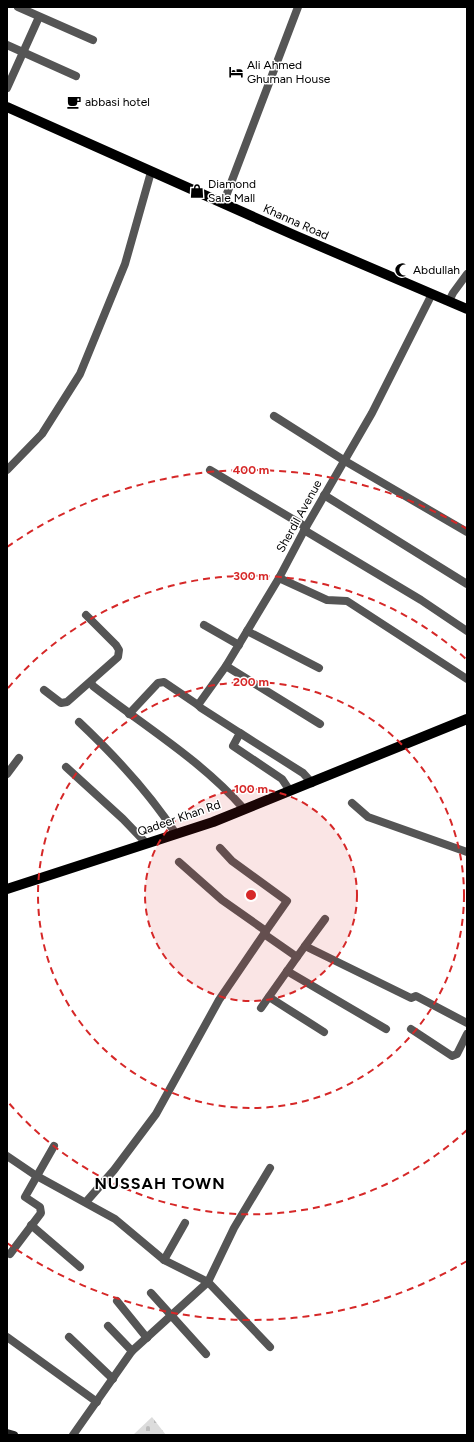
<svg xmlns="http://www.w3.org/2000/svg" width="474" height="1442" viewBox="0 0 474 1442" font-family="Figtree,sans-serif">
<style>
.cemetery{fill:url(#cemetery-stones)}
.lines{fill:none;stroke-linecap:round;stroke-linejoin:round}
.street{stroke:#555;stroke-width:8}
.secondary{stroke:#222;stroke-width:8}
.primary{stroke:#000;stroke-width:10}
.ring{fill:none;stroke:#d62828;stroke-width:2;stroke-dasharray:7 5}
.labels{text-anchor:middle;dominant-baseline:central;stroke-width:3;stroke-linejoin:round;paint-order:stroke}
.poi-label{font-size:12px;fill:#000;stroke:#fff;text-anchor:start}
.street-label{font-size:12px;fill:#000;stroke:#fff}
.district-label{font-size:16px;font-weight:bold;letter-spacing:1px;fill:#000;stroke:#fff}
.centre{fill:#d62828;stroke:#fff;stroke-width:2}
.ring-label{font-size:12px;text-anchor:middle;font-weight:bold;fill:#d62828;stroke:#fff;stroke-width:3;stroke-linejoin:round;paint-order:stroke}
</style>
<defs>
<pattern id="cemetery-stones" width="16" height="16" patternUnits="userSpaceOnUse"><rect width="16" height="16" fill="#dcdcdc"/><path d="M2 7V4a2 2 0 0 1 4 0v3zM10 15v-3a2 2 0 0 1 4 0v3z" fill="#bbb"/></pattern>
</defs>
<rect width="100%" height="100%" fill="#fff"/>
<path class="cemetery" d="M152,1417L166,1435H133Z"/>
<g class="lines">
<g class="street">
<path d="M18,7L93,40"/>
<path d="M7,45L76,76"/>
<path d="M7,88L39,17"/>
<path d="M223,204L298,7"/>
<path d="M449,301L453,293L467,274"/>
<path d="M274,416L345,461L467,532"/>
<path d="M7,470L42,434L80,374L125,264L151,172"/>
<path d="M210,470L306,527"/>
<path d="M324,495L467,584"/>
<path d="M304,530L421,600L467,631"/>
<path d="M279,578L327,600L347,601L467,679"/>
<path d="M204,625L239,645"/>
<path d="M247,631L319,668"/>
<path d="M226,666L320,724"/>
<path d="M91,682L93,686C144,726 201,760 244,809"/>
<path d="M44,690L61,703L67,702L118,657L119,650L116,645L86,615"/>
<path d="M129,714L158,683L164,682L198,705"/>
<path d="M79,722C115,756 149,792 176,834"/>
<path d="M240,733L303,773L312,783"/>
<path d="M66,767L123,819L146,843"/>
<path d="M7,774L19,758"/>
<path d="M290,791L282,779L233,746L240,733L201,708L198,705L226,666L279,578L306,527L372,413L432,294"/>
<path d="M352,803L368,817L467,852"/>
<path d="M220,848L232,861L287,901L266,931"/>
<path d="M264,934L297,957L305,946L411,998L416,996L467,1023"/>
<path d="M305,946L325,919"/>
<path d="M287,971L386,1029"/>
<path d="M269,997L324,1032"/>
<path d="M261,1008L297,957"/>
<path d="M411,1029L452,1056L457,1054L467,1034"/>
<path d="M7,1156L35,1175L115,1219L164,1260L208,1282L132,1351L73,1435"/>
<path d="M86,1202L114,1170L156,1114L219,1000L266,931L222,900L179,862"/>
<path d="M31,1225L80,1267"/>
<path d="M10,1254L41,1213L40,1207L25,1197L54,1146"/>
<path d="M164,1260L185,1223"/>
<path d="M151,1293L206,1354"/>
<path d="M117,1301L147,1338"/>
<path d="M108,1326L132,1351"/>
<path d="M7,1337L97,1402"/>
<path d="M69,1337L113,1379"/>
<path d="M270,1347L208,1282L234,1228L270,1168"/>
</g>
<path class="secondary" d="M7,1433L14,1435"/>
<g class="primary">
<path d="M7,107L294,235L467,309"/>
<path d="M7,889L213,822L467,719"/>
</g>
</g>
<circle cx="251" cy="895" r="106" fill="#d62828" fill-opacity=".12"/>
<g class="ring">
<circle cx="251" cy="895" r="106"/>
<circle cx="251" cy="895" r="213"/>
<path d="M467 1130A319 319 0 0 1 8 1102M8 688A319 319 0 0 1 467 660"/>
<path d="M467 1261A425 425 0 0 1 7 1243M7 547A425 425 0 0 1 467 529"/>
</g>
<defs>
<symbol id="hotel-bare" viewBox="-9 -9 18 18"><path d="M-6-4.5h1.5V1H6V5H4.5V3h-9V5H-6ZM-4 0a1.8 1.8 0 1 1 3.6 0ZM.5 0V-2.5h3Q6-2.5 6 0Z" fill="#000" stroke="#fff" stroke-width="2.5" paint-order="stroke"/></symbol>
<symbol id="cafe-bare" viewBox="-9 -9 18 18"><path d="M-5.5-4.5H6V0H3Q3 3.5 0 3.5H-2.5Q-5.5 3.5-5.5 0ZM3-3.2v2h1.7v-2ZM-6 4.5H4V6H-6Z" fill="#000" stroke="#fff" stroke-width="2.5" paint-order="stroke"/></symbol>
<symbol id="shop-bare" viewBox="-9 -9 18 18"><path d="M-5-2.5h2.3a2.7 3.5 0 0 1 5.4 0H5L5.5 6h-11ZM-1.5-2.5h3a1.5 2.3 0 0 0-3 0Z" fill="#000" stroke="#fff" stroke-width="2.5" paint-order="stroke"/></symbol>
<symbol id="mosque-bare" viewBox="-9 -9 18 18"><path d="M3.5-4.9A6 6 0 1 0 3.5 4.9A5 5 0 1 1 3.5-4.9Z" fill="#000" stroke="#fff" stroke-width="2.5" paint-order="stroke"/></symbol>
</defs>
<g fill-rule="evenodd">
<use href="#hotel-bare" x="226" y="62" width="20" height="20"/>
<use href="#cafe-bare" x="64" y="92" width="20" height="20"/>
<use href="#shop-bare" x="187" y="181" width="20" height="20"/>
<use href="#mosque-bare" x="392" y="260" width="20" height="20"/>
</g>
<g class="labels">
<g class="poi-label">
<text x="247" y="65">Ali Ahmed<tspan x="247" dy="14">Ghuman House</tspan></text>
<text x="85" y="102">abbasi hotel</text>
<text x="208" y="184">Diamond<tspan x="208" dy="14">Sale Mall</tspan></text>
<text x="413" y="270">Abdullah</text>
</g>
<g class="street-label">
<text transform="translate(296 222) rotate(24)">Khanna Road</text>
<text transform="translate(299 516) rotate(-61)">Sherdil Avenue</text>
<text transform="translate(179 818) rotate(-19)">Qadeer Khan Rd</text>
</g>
<g class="district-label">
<text x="160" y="1183">NUSSAH TOWN</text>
</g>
</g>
<circle cx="251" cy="895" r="6" class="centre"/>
<g class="ring-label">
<text x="251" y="474">400 m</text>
<text x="251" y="580">300 m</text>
<text x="251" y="686">200 m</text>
<text x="251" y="793">100 m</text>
</g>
<rect width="474" height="1442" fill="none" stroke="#000000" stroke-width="16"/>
</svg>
